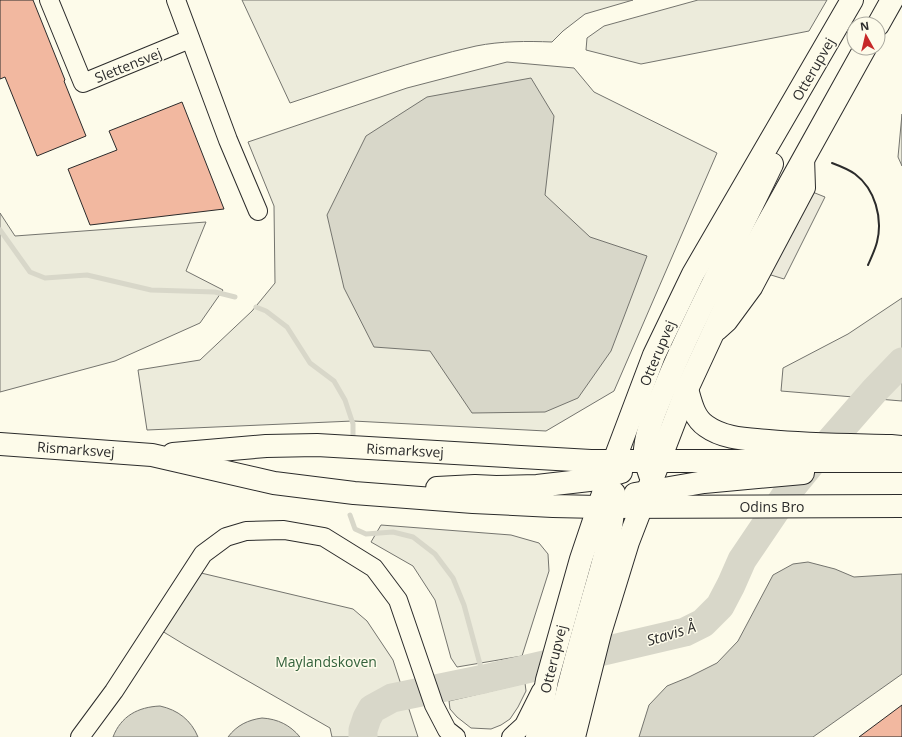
<svg xmlns="http://www.w3.org/2000/svg" width="902" height="737" viewBox="0 0 902 737" font-family="'Open Sans',sans-serif">
<style>
.green{fill:#ecebdb;stroke:#74746e}
.parking{fill:#eceadb;stroke:#74746e}
.water{fill:#d8d7c9;stroke:#74746e}
.lines{fill:none;stroke-linecap:round;stroke-linejoin:round}
.stream{stroke:#d8d7c9;stroke-width:5}
.river{stroke:#d8d7c9;stroke-width:29}
.building{fill:#f2b8a0;stroke:#2b2b2b}
.minor-casing{stroke:#2b2b2b;stroke-width:20}
.major-casing{stroke:#2b2b2b;stroke-width:24}
.minor{stroke:#fdfbea;stroke-width:18}
.major{stroke:#fdfbea;stroke-width:22}
.wall{stroke:#2b2b2b;stroke-width:2}
.labels{text-anchor:middle;dominant-baseline:central;stroke-width:3;stroke-linejoin:round;paint-order:stroke}
.street-label{font-size:14px;fill:#2b2b2b;stroke:#fdfbea}
.park-label{font-size:14px;fill:#34623c;stroke:#fdfbea}
.water-label{font-size:15px;font-style:italic;fill:#2b2b2b;stroke:#fdfbea}
</style>
<rect width="100%" height="100%" fill="#fdfbea"/>
<g class="green">
<path d="M242,0H633L585,14L563,31L552,42C527,41 501,41 476,46C413,60 351,83 290,103Z"/>
<path d="M698,0H827L809,31L641,64L586,50L587,38L604,26Z"/>
<path d="M507,62L574,68L594,92L717,153L614,391L546,431L353,421L147,430L138,370L200,360L252,311L275,283L274,206L248,142L407,88Z"/>
<path d="M902,114V166L898,157Z"/>
<path d="M0,213L15,236L206,222L186,271L223,290L200,323L115,361L0,392Z"/>
<path d="M902,298V401L781,391L783,368L848,334Z"/>
<path d="M381,525L511,535L539,543L548,554L549,571L522,656L457,667L451,658L435,600L413,566L371,542Z"/>
<path d="M201,573L353,609L367,621L393,660L418,737H332L330,728L185,645L162,631Z"/>
<path d="M525,683L526,691L518,707L510,719L501,725L491,729L471,728L457,717L450,709L449,701Z"/>
</g>
<path class="parking" d="M800,187L825,197L784,279L758,271Z"/>
<g class="water">
<path d="M531,78L554,116L545,195L590,237L647,256L611,351L578,398L545,412L472,413L430,351L374,347L344,288L327,215L366,136L427,97Z"/>
<path d="M808,562L835,569L854,577L902,574V674L813,737H639L649,705L667,686L689,677L717,663L738,641L773,575L793,564Z"/>
<path d="M160,706C178,710 191,720 198,737H113C121,716 138,707 160,706Z"/>
<path d="M262,718C278,719 290,725 300,737H228C237,725 248,720 262,718Z"/>
</g>
<g class="lines">
<g class="stream">
<path d="M0,230L30,272L45,278L87,275L151,290L215,292L235,297"/>
<path d="M256,307L266,311L287,327L310,363L334,381L345,400L353,424V435"/>
<path d="M350,515L355,529L366,534L393,532L413,537L435,554L453,578L464,605L484,679"/>
</g>
<path class="river" d="M363,737V730L367,718L372,709L392,698L484,679L685,632L703,623L720,606L731,585L742,560L790,489L812,462L875,390L902,362"/>
</g>
<g class="building">
<path d="M0,0H33L65,80L64,81L86,136L37,156L5,77L0,79Z"/>
<path d="M182,102L224,209L90,225L68,169L117,150L109,131Z"/>
<path d="M902,705V737H859Z"/>
</g>
<g class="lines">
<defs>
<g id="minor">
<path d="M49,0L83,83L190,39"/>
<path d="M176,0L228,140L258,211"/>
<path d="M718,331L728,322L753,288L806,188L805,157"/>
<path d="M80,737L114,691L203,554L226,537L246,531L284,530L324,537L374,568L398,600L434,705L447,730L456,737"/>
<path d="M511,737L524,725L541,691"/>
</g>
<g id="major">
<path d="M878,25L892,0"/>
<path d="M687,389C691,403 694,418 706,426C724,439 747,439 768,441C809,445 850,445 891,446L902,447"/>
<path d="M0,444L152,455L274,483L354,493L473,502L553,506L599,507L902,506"/>
<path d="M173,454L266,446L317,445L591,461H902"/>
<path d="M650,475C647,467 645,457 645,449C647,426 660,400 668,380C699,306 738,236 772,164"/>
<path d="M437,488L475,486L496,487L537,486L598,479L621,472"/>
<path d="M635,494L704,482L803,473"/>
<path d="M537,737L547,680L581,559L614,461L654,355L693,274L852,0"/>
<path d="M557,737C566,691 579,646 592,601C602,566 614,530 614,493"/>
<path d="M574,737L600,633L628,542L687,389L744,266L865,48"/>
</g>
</defs>
<use href="#minor" class="minor-casing"/>
<use href="#major" class="major-casing"/>
<use href="#minor" class="minor"/>
<use href="#major" class="major"/>
<path class="wall" d="M832,163C840,166 848,169 855,174C875,189 883,218 877,242C875,250 871,258 868,265"/>
</g>
<g class="labels">
<g class="street-label">
<text transform="translate(128 65) rotate(-22)">Slettensvej</text>
<text transform="translate(813 69) rotate(-60)">Otterupvej</text>
<text transform="translate(657 353) rotate(-67)">Otterupvej</text>
<text transform="translate(76 449) rotate(4)">Rismarksvej</text>
<text transform="translate(405 450) rotate(3)">Rismarksvej</text>
<text x="772" y="506">Odins Bro</text>
<text transform="translate(553 659) rotate(-76)">Otterupvej</text>
</g>
<g class="park-label">
<text x="326" y="661">Maylandskoven</text>
</g>
<g class="water-label">
<text transform="translate(671 633) rotate(-17)">Stavis Å</text>
</g>
</g>
<g transform="translate(866 36) rotate(352)"><circle r="19" fill="#fdfbea" stroke="#a9a89e"/>
<path d="M0-3L7 15L0 10L-7 15Z" fill="#c62828"/>
<text y="-6" font-size="11" font-weight="bold" text-anchor="middle" fill="#2b2b2b">N</text>
</g>
</svg>
